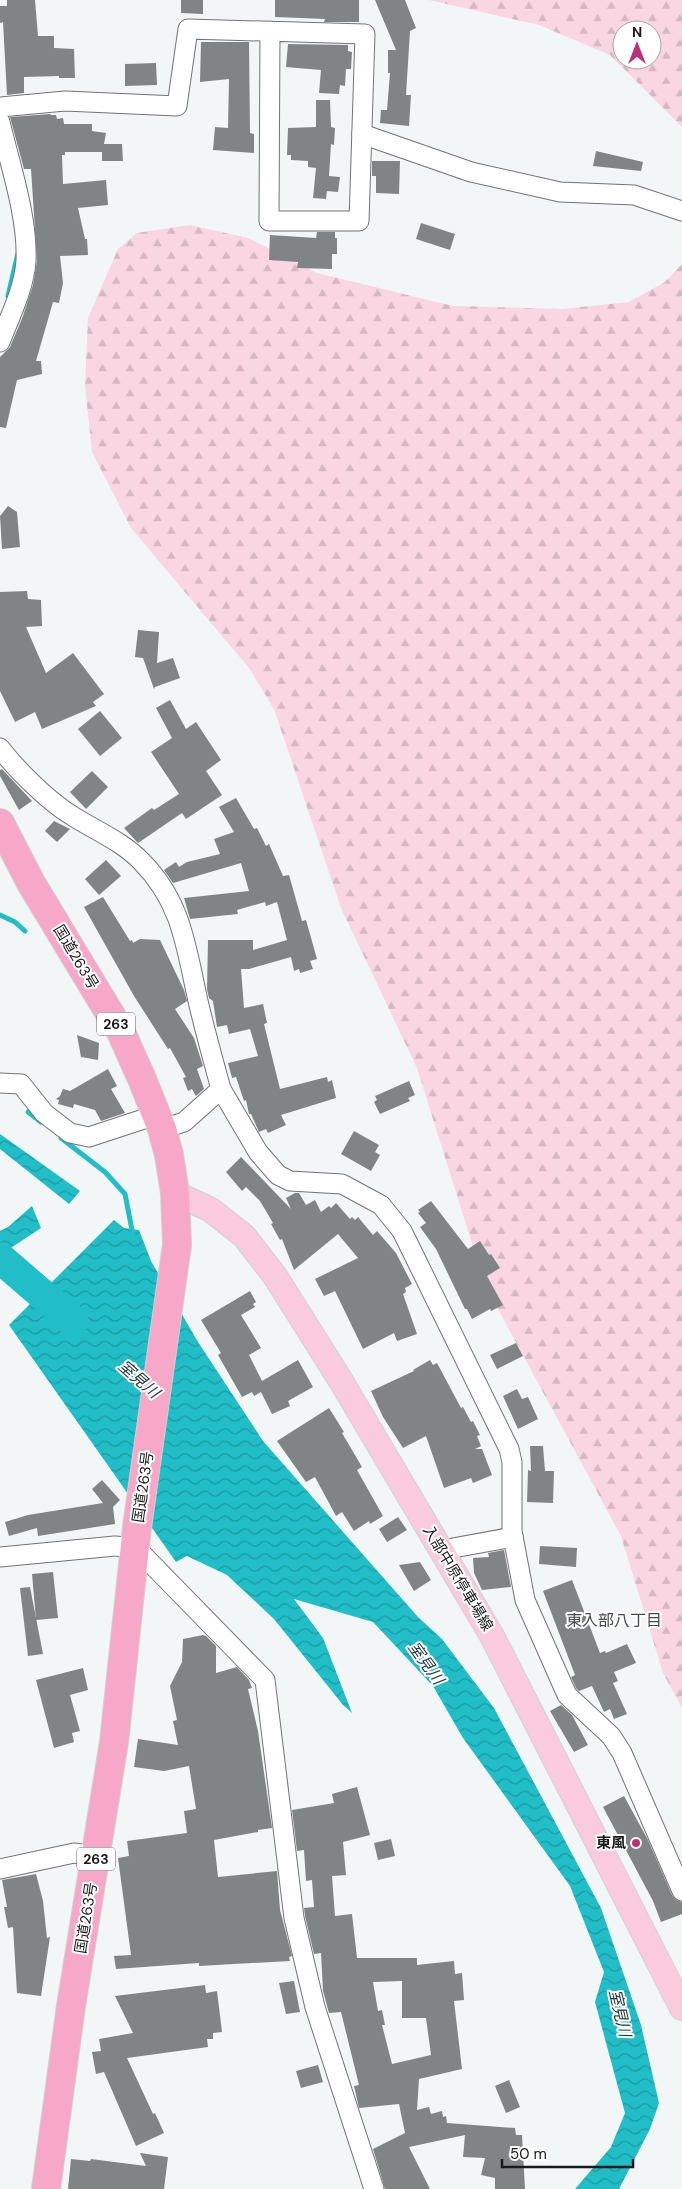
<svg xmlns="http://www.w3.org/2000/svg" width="682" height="2189" viewBox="0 0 682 2189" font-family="'DM Sans','Noto Sans JP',sans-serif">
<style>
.forest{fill:url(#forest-firs);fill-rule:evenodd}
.water{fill:url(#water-waves)}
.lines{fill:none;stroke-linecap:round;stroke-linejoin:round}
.stream{stroke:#21bec8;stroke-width:5}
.river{stroke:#21bec8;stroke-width:31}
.building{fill:#818484;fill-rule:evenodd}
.minor-casing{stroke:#717474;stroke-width:21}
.major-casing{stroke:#d1d1d1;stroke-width:26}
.highway-casing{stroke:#d1d1d1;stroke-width:30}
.minor{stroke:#fff;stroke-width:19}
.major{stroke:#facadd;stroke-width:24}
.highway{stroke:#f7a7c7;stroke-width:28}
.poi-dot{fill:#b83276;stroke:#fff;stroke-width:2}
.labels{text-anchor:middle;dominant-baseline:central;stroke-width:4;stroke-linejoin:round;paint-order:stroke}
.shield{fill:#fff;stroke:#5d5e5e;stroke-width:1}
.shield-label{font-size:14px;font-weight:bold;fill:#181919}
.street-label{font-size:15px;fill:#181919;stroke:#fff}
.poi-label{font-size:15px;font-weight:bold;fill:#181919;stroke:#fff;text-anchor:end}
.water-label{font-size:16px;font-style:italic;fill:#223a3b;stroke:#fff}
.neighbourhood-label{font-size:16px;fill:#484b4b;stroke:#fff}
</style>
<defs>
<pattern id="forest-firs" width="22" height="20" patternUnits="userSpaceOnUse" patternTransform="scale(1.25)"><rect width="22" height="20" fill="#fad6e3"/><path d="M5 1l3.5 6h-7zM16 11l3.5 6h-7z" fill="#d6b7c2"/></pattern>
<pattern id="water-waves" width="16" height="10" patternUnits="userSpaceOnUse" patternTransform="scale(1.25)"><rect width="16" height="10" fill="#21bec8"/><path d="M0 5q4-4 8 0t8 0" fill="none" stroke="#1c9aa2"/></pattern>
</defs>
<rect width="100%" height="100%" fill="#f2f6f6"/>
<g class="forest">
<path d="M429,0H682V127L610,55L539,25ZM622,30H652V60H622Z"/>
<path d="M190,225L248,238L317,273L453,306L562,309L629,302L665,282L682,264V1708L663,1673L621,1536L485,1285L417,1068L341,908L274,709L249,668L131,528L92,452L85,385L88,318L118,249L137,233Z"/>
</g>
<g class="water">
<path d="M0,1134L80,1191L69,1204L0,1149Z"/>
<path d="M32,1206L41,1228L0,1255V1231L8,1227Z"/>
<path d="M114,1220L124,1228L139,1230L151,1261L198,1342L263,1441L418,1617L442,1639L494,1708L601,1908L641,2025L659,2103L650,2129L619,2189H575L611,2147L625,2113L595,2002L604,1972L570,1886L463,1738L433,1686L373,1622L294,1599L323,1638L352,1713L343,1705L274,1619L227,1575L187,1556L176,1562L9,1325Z"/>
</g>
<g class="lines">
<g class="stream">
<path d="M8,296L18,253"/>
<path d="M0,915L15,922L25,931"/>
<path d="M28,1112L41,1122"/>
<path d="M61,1138L105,1172L125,1194L133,1235"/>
</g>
<path class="river" d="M0,1258L73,1321"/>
</g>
<g class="building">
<path d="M7,0H35L38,36H54V48L74,49L75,78H59V76L24,77V93L7,95L3,22L0,23V6H7Z"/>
<path d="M181,0H203V14L181,13Z"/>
<path d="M275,0H359V22H324L325,19L275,17Z"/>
<path d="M375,0H405L416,28L410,31L406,95H411L409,126L380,123L381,110H387L390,73H388V50H396Z"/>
<path d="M201,42H249L250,133L254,134V153L213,150L215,127L228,128L229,79L200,82Z"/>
<path d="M288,44L348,45V51L352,52L351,69H346L345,86L340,85L339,94L319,93L321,70L286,67Z"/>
<path d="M156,63L157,85L125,86V64Z"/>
<path d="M316,100H330L331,127L335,128L334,145L331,144L329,176L340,177L338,192L327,191L326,199L313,198L316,168L308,167V161L291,160V155H287L288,128L316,127Z"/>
<path d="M50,114L51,115H56L57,119L63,118L64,124H92V131L106,133L104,144H122L123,161H102V152H65V155H62L63,184L106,180L108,205L78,208L85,239H87L88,255L60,256L63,283L59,303L53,302L36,361H41L42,374L17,380L6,428L0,427V357L10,347L23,316L33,285L37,261L31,169H24L10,117Z"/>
<path d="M596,151L643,162L641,171L593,166Z"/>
<path d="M372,161H400L399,194L376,193V176H372Z"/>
<path d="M421,223L455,234L450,250L416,239Z"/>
<path d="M317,232H335V238H337V254H332V269L297,268L298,262L269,260L270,235L316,238Z"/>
<path d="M8,506L17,512L20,547L2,549L0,516Z"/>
<path d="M27,591L28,599L41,600L42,626L26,627L46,673L73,653L104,694L93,702L96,706L42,729L35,712L15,722L0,691V592Z"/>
<path d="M138,630L159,632L157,663L173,658L180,678L155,687L154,689L143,658L135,657Z"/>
<path d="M170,700L186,729L196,722L221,760L206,771L222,795L186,819L182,813L138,843L124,828L152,808L154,810L179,794L151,752L172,738L156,708Z"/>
<path d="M100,711L122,738L100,756L78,729Z"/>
<path d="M2,769L32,801L19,810L0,776V770Z"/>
<path d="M92,771L108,787L86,809L70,792Z"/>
<path d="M236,798L254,829L257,828L266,846L269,844L283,876L289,875L302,921L306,920L317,959L310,961L313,969L300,973L299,969L294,971L291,957L249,969H241L244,1008L263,1004L267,1023L264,1024L280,1089L327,1077L328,1082L332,1080L336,1098L281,1115L286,1125L268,1133L266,1129L259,1132L251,1114H249L246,1100L244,1101L236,1077L232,1078L228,1063L258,1056L250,1029L229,1034L227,1025L217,1027L213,1001L209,998L207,989L208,940H253V950L287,940L277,902L266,906L265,902L237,910L238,914L190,919L184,898L249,891L241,863L173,883L164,870L176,862L179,867L187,862L220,854L214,839L234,832L219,807Z"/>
<path d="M54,821L70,829L57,842L45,831Z"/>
<path d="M106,860L121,876L99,895L85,879Z"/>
<path d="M103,897L130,941L132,940L133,943L140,939L160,940L184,990L187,1001L175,1009L194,1038L203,1066L197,1069L204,1089L196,1096L192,1089L188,1091L183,1078L186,1077L170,1048L168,1049L134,996L84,907Z"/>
<path d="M77,1035L99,1043L98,1060L81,1057Z"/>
<path d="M108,1069L117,1086L111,1089L125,1113L101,1121L95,1110L74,1104L73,1108L58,1104L59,1100L56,1099L60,1096L63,1089L70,1091Z"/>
<path d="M409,1081L415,1095L408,1098L410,1101L380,1114L374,1102L377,1100L375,1096Z"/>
<path d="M354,1131L379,1145L375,1152L380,1155L371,1171L341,1154Z"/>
<path d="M241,1157L291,1209L286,1198L295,1193H299L306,1205L315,1200L321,1212L329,1206L331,1208L336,1203L350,1219L352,1217L355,1220L358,1217L373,1235L377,1231L396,1253L412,1284L405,1288L406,1292L403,1294L417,1334L397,1341L394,1333L363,1349L335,1291L324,1296L315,1279L358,1258L338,1234L294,1270L282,1239L280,1240L271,1224L273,1223L260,1201L246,1187L242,1191L226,1172Z"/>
<path d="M431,1201L468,1249L480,1241L489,1255L491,1254L500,1268L487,1276L503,1305L491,1311L490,1309L472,1319L467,1309H465L436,1249L420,1227L426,1223L418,1213L420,1212L418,1210Z"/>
<path d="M250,1291L256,1302L253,1304L255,1307L241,1315L261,1348L249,1355L262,1381L298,1360L313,1387L288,1401L290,1406L272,1414L261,1392L254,1396L252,1392L242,1397L218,1355L221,1353L201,1320Z"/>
<path d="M516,1343L523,1356L497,1369L490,1355Z"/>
<path d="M430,1360L433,1365L437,1363L461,1408L463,1407L471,1422L473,1421L480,1435L477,1436L481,1446L475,1449H482L492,1475L473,1483L471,1478L444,1488L426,1436L403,1448L383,1417L371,1391L414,1371L413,1370Z"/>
<path d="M517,1389L522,1399L528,1397L538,1419L518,1429L503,1396Z"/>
<path d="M329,1408L344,1432L342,1433L362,1467L357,1470L383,1516L370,1524L369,1521L354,1531L342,1512L336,1516L315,1477L306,1482L277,1441Z"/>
<path d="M530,1446H543L545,1471H554L553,1503L527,1502L528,1470L531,1471Z"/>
<path d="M102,1480L120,1500L113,1507L115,1524L38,1536L37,1528L9,1536L5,1522L28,1515L103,1503L92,1489Z"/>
<path d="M398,1517L407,1530L387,1542L379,1529Z"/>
<path d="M540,1546L577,1548L576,1567L539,1564Z"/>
<path d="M504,1550L511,1587L482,1590L474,1573L473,1558L489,1557L488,1553Z"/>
<path d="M420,1562L431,1580L414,1591L399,1565Z"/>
<path d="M53,1572L58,1618L36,1620L32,1574Z"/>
<path d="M572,1580L600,1653L605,1651L606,1653L627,1644L636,1663L614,1672L618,1681L613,1683L627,1714L614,1719L610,1709L604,1712L592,1686L579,1691L576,1688L571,1677L575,1675L543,1591Z"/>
<path d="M30,1587L43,1654L28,1656L20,1588Z"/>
<path d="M203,1635L206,1636L216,1646V1673L237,1667L249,1680L252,1688L248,1689L258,1731L272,1828L258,1830V1832L214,1840L218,1877L277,1871L280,1910L292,1956L289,1957L290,1961L199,1966V1963L116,1969L114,1956L131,1955L118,1858L129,1856L127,1841L187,1833L184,1811L196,1809L189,1766L164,1771L134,1767L138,1739L178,1745L173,1721L177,1720L170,1686L182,1662L183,1639Z"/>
<path d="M83,1668L88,1690L70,1695L80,1731L72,1733L74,1742L54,1748L36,1680Z"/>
<path d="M561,1705L572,1715L588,1745L574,1752L550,1711Z"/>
<path d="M357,1787L370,1835L343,1842L346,1875L332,1876L335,1916L352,1914L357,1958H417V1965L454,1961L455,1974L462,1973L464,2000L454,2001L462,2069L419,2079L417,2110L429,2107L431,2114L442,2111L443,2117L446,2116L447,2123L515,2128L516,2135H522L525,2189H495V2178L481,2175L485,2158L463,2157L465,2135L409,2147L430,2189H385L373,2149L405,2133L399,2104L359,2108L354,2086L359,2085L341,2012L329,2013L323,1991L321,1953L314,1954L305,1916L304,1908L314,1907L312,1880L306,1881L304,1850L297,1851L292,1810L334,1803L332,1794ZM402,1981V2018H426L431,2055L392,2064L382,2025H385L382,2010L378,2011L373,1982Z"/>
<path d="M624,1796L648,1840L672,1895L676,1900L682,1902V1914L661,1922L653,1901L603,1807Z"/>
<path d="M391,1839L395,1856L378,1860L374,1843Z"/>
<path d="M36,1874L43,1901L47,1938L50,1937L41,1996L17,1993L13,1927L8,1928L4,1907H7L2,1880Z"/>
<path d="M294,1981L300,2012L286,2014L279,1983Z"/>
<path d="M205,1985L206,1993L217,1991L222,2032L213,2033V2039H207L208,2047L127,2058L153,2114L155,2113L164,2133L136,2146L104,2072L96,2074L92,2052L101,2051L99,2039L133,2033L115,1996Z"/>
<path d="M318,2065L323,2082L301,2088L296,2071Z"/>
<path d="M509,2080L520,2107L506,2113L495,2086Z"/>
<path d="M140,2153L168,2157L164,2189H68L71,2159L90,2161L91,2159L146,2166Z"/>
</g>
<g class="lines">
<defs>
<g id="minor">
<path d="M0,107L65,101L177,106L188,29L365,34L359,221H269L270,31"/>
<path d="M0,122C10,165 28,217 26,261C24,289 10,316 0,342"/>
<path d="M362,134L471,172L560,192L634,195L682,211"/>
<path d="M0,748C16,769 48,801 71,815C94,830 122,841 141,861C182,902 186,947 198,1001C205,1031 213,1060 221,1089L184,1122L162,1129"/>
<path d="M0,1083L21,1084L44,1113L70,1133L89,1137L156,1115"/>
<path d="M221,1089L258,1152L278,1175L290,1181L342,1184L381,1205L402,1231L509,1449L512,1462V1531L525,1600L567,1695L611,1736L622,1753L682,1891"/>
<path d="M442,1550L513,1537"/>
<path d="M0,1557L115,1546L136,1548L265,1680L294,1918L315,2007L374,2189"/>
<path d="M0,1869L74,1853L96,1856"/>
</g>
<path id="major" d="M175,1193L211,1210L244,1236L275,1276L341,1381L492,1636L682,2008"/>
<path id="highway" d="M0,823L31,883L121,1032L142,1079L162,1129L169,1155L175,1193L177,1245L137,1527L114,1742L71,2006L46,2189"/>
</defs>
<use href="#minor" class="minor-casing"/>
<use href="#major" class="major-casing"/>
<use href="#highway" class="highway-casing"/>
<use href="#minor" class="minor"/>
<use href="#major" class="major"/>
<use href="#highway" class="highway"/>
</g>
<circle class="poi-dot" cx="636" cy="1843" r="5"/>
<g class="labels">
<g class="shield">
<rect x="97" y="1012.5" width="38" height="23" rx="4"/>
<rect x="77" y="1847.5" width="38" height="23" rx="4"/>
</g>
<g class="shield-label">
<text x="116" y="1024">263</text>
<text x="96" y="1859">263</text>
</g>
<g class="street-label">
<text transform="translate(76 957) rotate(59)">国道263号</text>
<text transform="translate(143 1487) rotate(-82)">国道263号</text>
<text transform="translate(458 1578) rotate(59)">入部中原停車場線</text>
<text transform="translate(86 1918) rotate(-81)">国道263号</text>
</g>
<g class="poi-label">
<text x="626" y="1843">東風</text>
</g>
<g class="water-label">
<text transform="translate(139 1379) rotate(41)">室見川</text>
<text transform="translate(426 1663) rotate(54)">室見川</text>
<text transform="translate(620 2013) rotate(77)">室見川</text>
</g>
<g class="neighbourhood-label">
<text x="614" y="1620">東入部八丁目</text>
</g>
</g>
<g transform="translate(637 45)"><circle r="24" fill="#ffffff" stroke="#a3a3a3"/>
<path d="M0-4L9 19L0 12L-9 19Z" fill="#b83276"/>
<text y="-8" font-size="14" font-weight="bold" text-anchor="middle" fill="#181919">N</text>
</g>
<path d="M502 2159v8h131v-8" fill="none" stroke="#181919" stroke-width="2.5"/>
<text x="510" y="2159" font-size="15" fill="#181919" stroke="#ffffff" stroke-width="4" paint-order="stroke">50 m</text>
</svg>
